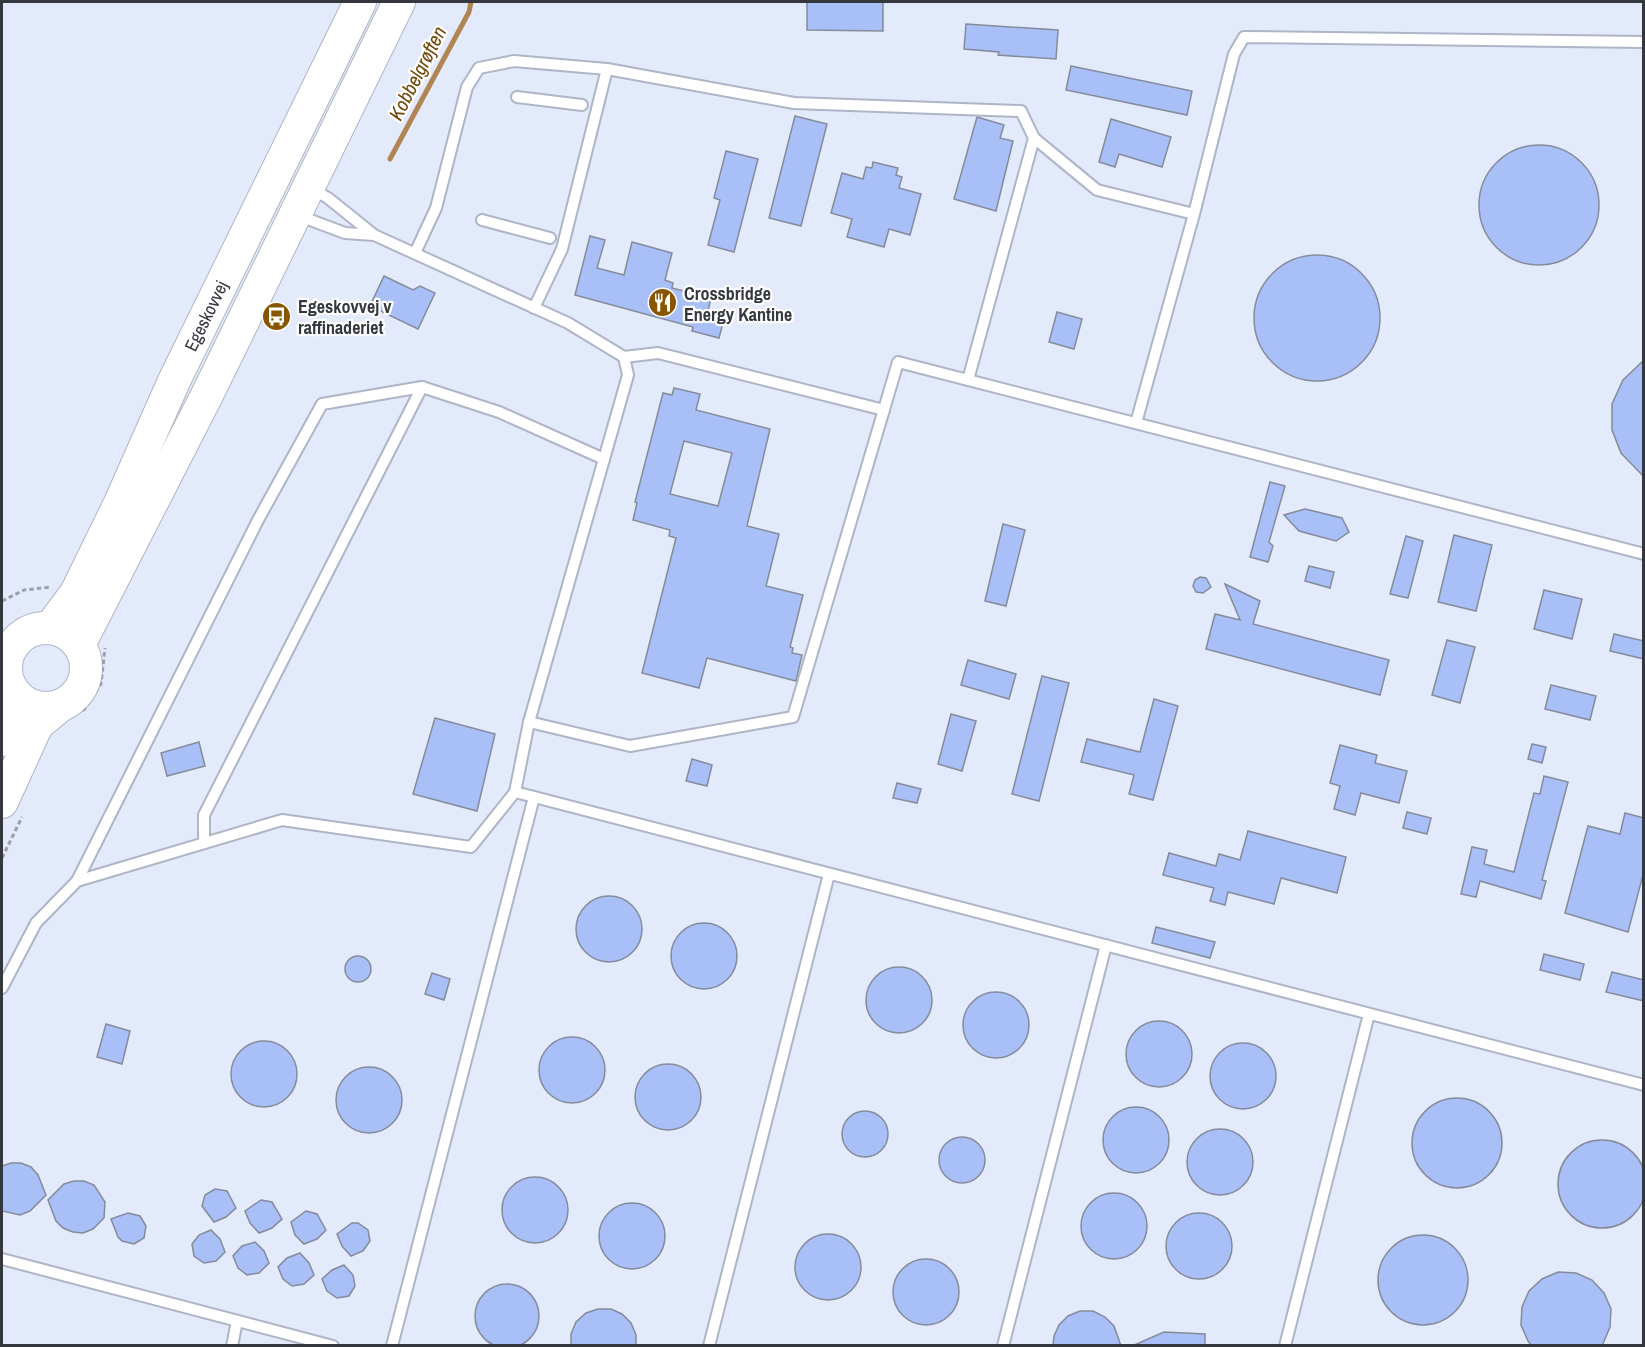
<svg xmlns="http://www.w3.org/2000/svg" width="1645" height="1347" viewBox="0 0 1645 1347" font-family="'Archivo Narrow',sans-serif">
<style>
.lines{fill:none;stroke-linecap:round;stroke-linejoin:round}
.stream{stroke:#b08554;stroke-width:5}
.building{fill:#a9bff8;stroke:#848b9b;stroke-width:1.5;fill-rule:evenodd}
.lane-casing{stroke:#aeb5c6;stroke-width:14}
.secondary-casing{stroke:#aeb5c6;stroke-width:32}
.primary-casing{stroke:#aeb5c6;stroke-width:34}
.path{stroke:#9aa0ad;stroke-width:3;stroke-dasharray:4.5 3;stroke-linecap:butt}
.lane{stroke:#fff;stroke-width:10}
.secondary{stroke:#fff;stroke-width:28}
.primary{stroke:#fff;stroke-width:32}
.labels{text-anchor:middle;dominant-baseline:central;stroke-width:4.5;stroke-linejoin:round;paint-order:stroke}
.poi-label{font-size:18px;font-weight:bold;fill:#34373e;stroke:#fff;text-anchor:start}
.street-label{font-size:18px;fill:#34373e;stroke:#fff}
.water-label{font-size:20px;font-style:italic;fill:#724809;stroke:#fff}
</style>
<rect width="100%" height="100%" fill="#e3eafb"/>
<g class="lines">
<path class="stream" d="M390,159L469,12L471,2"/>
</g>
<g class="building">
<path d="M807,2H883V31L807,30Z"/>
<path d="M966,24L1058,30L1056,59L998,55L999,52L964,49Z"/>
<path d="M1071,66L1192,91L1187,115L1066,90Z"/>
<path d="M795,116L827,124L801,226L769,218Z"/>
<path d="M977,117L1004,125L1000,138L1013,141L996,211L954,199Z"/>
<path d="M1111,119L1171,137L1162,167L1119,154L1115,167L1099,162Z"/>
<circle cx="1539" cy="205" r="60"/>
<path d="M726,151L758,159L734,252L708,245L720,200L714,198Z"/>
<path d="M873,162L898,168L896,175L902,177L899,188L921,194L910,235L889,229L884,247L847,237L852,219L831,213L842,173L863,179L866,167L872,168Z"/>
<path d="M590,236L605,240L597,268L624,275L632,242L672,253L665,280L673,283L672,288L711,298L708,311L725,315L719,338L692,331L693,327L575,295Z"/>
<circle cx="1317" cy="318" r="63"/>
<path d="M384,276L413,290L420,286L435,293L418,329L370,306Z"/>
<path d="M1057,312L1082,319L1074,349L1049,342Z"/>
<path d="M1644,360V477L1621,453L1612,430V404L1623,380Z"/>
<path d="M674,388L700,394L696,410L770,429L747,526L779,534L766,586L803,595L790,647L793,648L792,653L802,655L796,681L707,658L699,688L642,673L676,538L669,536L670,530L633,520L637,503L635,502L663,393L672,395ZM684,441L732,453L718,506L670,494Z"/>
<path d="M1270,482L1285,486L1269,542L1273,546L1268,562L1250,557Z"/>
<path d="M1305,509L1342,518L1349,532L1336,541L1299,531L1284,515Z"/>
<path d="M1003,524L1025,530L1006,606L985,601Z"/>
<path d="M1454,535L1492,545L1476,611L1438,602Z"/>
<path d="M1406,536L1423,541L1408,598L1390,594Z"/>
<path d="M1309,566L1334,572L1330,588L1305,581Z"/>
<path d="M1200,577L1206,578L1211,587L1203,593L1196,592L1193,586L1195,580Z"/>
<path d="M1225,584L1260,601L1253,624L1389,660L1380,695L1206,649L1215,614L1240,620Z"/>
<path d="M1544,590L1582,599L1572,639L1534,629Z"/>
<path d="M1614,634L1644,641V659L1610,651Z"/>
<path d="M1447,640L1475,647L1460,703L1432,695Z"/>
<path d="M968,660L1016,674L1009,699L961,685Z"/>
<path d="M1042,676L1069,683L1039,801L1012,794Z"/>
<path d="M1551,685L1596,696L1590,720L1545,709Z"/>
<path d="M1154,699L1178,706L1153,800L1129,794L1134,775L1081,762L1087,739L1140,752Z"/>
<path d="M951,714L976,721L962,771L938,764Z"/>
<path d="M435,718L495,734L477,811L413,794Z"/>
<path d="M199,742L205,766L167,776L161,753Z"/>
<path d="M1532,744L1546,747L1542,763L1528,759Z"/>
<path d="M1340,745L1377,755L1375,763L1407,771L1399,803L1361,793L1355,815L1334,809L1340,786L1330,783Z"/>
<path d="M692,759L712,765L707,786L686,781Z"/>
<path d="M1544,776L1568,782L1542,880L1546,881L1541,899L1480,881L1476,897L1461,894L1472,847L1487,850L1484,864L1514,872L1534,793L1540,794Z"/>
<path d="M897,783L921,789L917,803L893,798Z"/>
<path d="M1407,812L1431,818L1427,834L1403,828Z"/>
<path d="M1625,813L1644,818V871L1628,932L1565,913L1588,826L1620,834Z"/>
<path d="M1248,831L1346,857L1337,893L1281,878L1274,904L1228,892L1225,905L1210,901L1214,888L1163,875L1169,853L1216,866L1219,854L1240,860Z"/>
<circle cx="609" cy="929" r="33"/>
<circle cx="704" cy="956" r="33"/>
<path d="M1156,927L1215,942L1210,958L1152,943Z"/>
<path d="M1544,954L1584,964L1580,980L1540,970Z"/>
<circle cx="358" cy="969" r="13"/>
<circle cx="899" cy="1000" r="33"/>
<path d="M1612,972L1644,980V1001L1606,992Z"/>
<path d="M432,973L450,979L444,1000L425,994Z"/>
<circle cx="996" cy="1025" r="33"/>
<circle cx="1159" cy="1054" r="33"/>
<path d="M106,1024L130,1031L122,1064L97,1057Z"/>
<circle cx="572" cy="1070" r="33"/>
<circle cx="264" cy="1074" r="33"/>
<circle cx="1243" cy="1076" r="33"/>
<circle cx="668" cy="1097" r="33"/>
<circle cx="369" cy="1100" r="33"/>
<circle cx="1457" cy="1143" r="45"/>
<circle cx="1136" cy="1140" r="33"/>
<circle cx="865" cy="1134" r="23"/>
<circle cx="1220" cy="1162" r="33"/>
<circle cx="962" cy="1160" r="23"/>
<circle cx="1602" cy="1184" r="44"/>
<path d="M11,1163H21L31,1167L38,1175L46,1195L30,1211L20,1215L2,1211V1166Z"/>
<circle cx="535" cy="1210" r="33"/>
<path d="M74,1181H84L94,1185L105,1202L104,1218L93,1229L83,1233L73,1232L63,1228L56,1221L48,1200L64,1184Z"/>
<path d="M215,1189L227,1191L236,1208L226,1217L214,1222L202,1206L205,1195Z"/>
<circle cx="1114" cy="1226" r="33"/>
<path d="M261,1200L272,1202L282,1219L272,1228L259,1233L250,1223L245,1211Z"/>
<circle cx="632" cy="1236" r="33"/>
<path d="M306,1211L317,1214L326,1230L317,1239L304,1244L295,1235L291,1222Z"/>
<path d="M128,1213L140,1216L146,1226L144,1238L134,1244L122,1241L118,1237L111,1219Z"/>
<circle cx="1199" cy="1246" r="33"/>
<path d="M352,1223H358L368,1230L370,1241L363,1251L351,1256L342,1246L337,1234Z"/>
<path d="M211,1230L220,1239L225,1252L216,1261L204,1263L194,1256L192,1244L199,1235Z"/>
<circle cx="828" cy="1267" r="33"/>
<circle cx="1423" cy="1280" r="45"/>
<path d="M255,1242L264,1251L269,1263L259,1273L247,1275L238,1268L233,1256L242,1246Z"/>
<path d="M300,1253L309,1263L314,1275L304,1284L292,1286L283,1279L278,1267L287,1258Z"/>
<circle cx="926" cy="1292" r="33"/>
<path d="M344,1265L353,1275L355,1286L349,1296L337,1298L327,1291L322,1279L332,1270Z"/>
<path d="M1558,1272L1576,1273L1592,1280L1604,1293L1611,1309L1610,1327L1602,1346H1532L1528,1341L1521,1325L1522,1307L1529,1291L1542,1279Z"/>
<circle cx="507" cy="1316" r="32"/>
<path d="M598,1309H611L622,1314L631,1323L636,1335V1346H571V1334L576,1322L586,1313Z"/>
<path d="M1080,1311H1093L1105,1317L1114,1326L1121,1346H1053L1054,1336L1059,1325L1068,1316Z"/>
<path d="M1164,1332L1205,1334V1346H1132Z"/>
</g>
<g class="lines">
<defs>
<g id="lane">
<path d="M517,97L582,105"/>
<path d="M312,189L328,198L374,235L568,323L624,357L628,375L529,722L630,746L793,717L898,362L1644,554"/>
<path d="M297,215L345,233L374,235"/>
<path d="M482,220L550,238"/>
<path d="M415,253L436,208L467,87L479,68L514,61L607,69L794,103L1021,111L1034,138L1097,190L1194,214"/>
<path d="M534,308L562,249L607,69"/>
<path d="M624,357L658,353L884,410"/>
<path d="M968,380L1034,138"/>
<path d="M1136,423L1194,214L1234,54L1244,37L1644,42"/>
<path d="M515,792L1644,1085"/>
<path d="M204,843V815L422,387"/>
<path d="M77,881L258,520L322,404L422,387L499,412L604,459"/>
<path d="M2,988L36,923L77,881L282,820L471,847L515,792L529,722"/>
<path d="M2,1259L333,1346"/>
<path d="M232,1346L237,1321"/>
<path d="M392,1346L534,797"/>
<path d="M709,1346L829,874"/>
<path d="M1003,1346L1106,945"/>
<path d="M1285,1346L1369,1014"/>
</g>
<path id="secondary" d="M2,656L7,657"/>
<g id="primary">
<path d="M50,628L76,593L120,503L174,381L360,2"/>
<circle cx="46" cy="668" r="40"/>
<path d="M79,645L208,393L399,2"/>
<path d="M2,740L13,694"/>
<path d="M2,802L37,725L60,706"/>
</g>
</defs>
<use href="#lane" class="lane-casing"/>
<use href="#secondary" class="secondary-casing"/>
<use href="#primary" class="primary-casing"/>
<g class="path">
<path d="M2,601L24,590L51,587"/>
<path d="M83,711L101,684L105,648"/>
<path d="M2,858L22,817"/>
</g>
<use href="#lane" class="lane"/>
<use href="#secondary" class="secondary"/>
<use href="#primary" class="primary"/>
</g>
<defs>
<symbol id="restaurant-disc" viewBox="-11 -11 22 22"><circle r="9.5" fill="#850" stroke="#fff"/><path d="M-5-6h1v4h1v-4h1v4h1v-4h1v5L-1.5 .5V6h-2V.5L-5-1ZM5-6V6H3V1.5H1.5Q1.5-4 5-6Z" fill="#fff"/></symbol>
<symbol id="bus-disc" viewBox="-11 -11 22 22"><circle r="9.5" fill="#850" stroke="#fff"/><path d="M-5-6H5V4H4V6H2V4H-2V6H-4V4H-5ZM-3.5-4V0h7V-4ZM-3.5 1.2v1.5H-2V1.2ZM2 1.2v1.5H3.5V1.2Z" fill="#fff"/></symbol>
</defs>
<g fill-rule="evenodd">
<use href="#restaurant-disc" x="646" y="286" width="33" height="33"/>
<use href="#bus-disc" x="260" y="300" width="33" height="33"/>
</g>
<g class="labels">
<g class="poi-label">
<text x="684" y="293">Crossbridge<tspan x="684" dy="21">Energy Kantine</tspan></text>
<text x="298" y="306">Egeskovvej v<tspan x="298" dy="21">raffinaderiet</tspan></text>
</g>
<g class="street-label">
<text transform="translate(206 316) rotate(-64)">Egeskovvej</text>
</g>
<g class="water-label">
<text transform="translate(417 73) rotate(-63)">Kobbelgrøften</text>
</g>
</g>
<rect width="1645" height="1347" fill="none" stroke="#34373e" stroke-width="6"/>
</svg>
